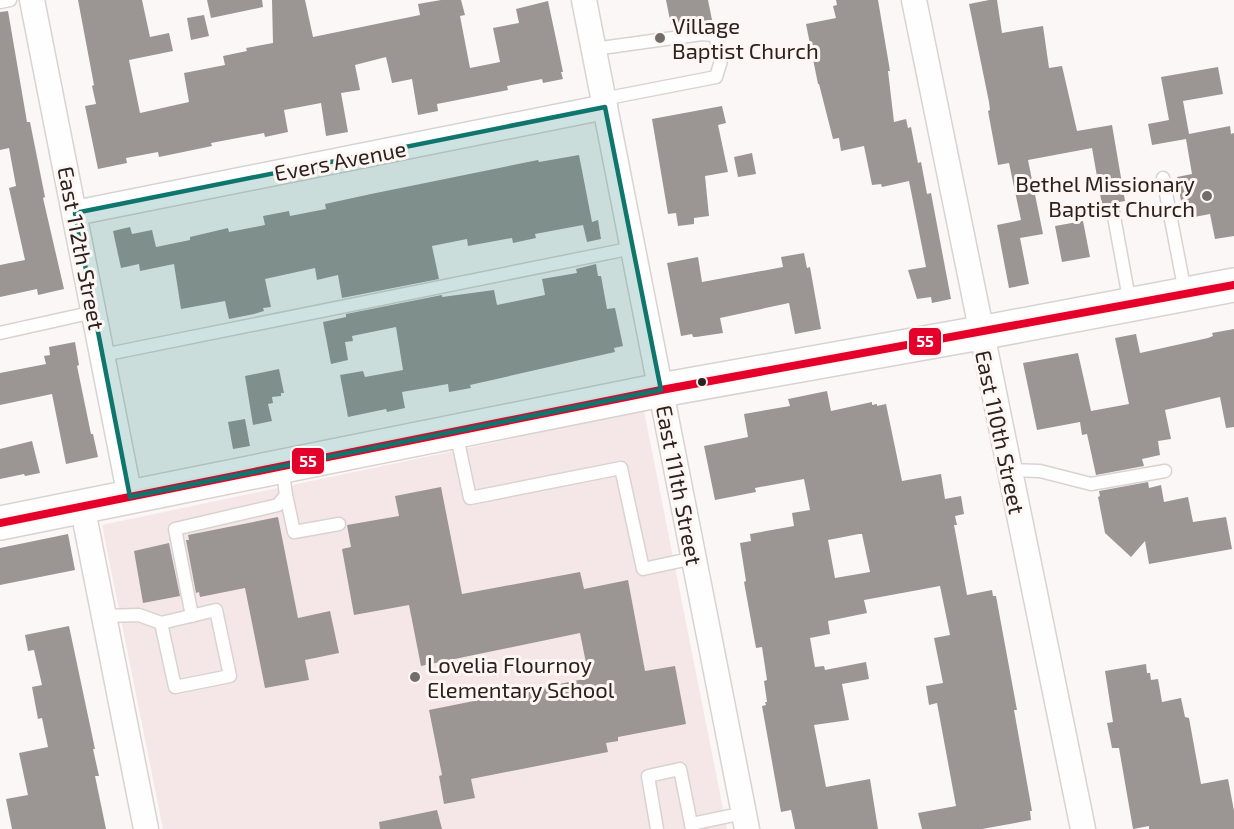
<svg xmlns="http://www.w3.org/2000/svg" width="1234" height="829" viewBox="0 0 1234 829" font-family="'Exo 2',sans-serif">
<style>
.education{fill:#f5e7e7}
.building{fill:#9b9694;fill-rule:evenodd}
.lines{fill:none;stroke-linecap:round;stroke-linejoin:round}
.lane-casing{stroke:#d8d3d1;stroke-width:15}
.street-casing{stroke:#d8d3d1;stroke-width:27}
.secondary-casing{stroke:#d8d3d1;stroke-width:36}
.lane{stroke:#fefefe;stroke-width:12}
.street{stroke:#fefefe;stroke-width:24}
.secondary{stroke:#fefefe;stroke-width:33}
.bus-1-casing{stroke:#fef6f3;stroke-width:12}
.bus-1{stroke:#e4002b;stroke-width:8}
.marked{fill:#0f766e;fill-opacity:0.2;stroke:#0f766e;stroke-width:4.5;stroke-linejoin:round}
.poi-dot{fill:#726d6b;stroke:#fef6f3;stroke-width:2}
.bus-dot{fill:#292220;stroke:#fef6f3;stroke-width:2}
.labels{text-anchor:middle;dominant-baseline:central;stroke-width:6;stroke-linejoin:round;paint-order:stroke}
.poi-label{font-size:22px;fill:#292220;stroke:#fef6f3;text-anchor:start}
.street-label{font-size:22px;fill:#292220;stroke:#fef6f3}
.line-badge{stroke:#fef6f3;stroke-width:2}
.badge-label{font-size:16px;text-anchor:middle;font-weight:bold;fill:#fff}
</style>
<rect width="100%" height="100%" fill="#fbf7f6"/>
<path class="education" d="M644,411L727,829H163L102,525Z"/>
<g class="building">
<path d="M78,0H142L150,37L169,33L173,51L129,60L140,113L189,102L184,73L225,65L223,56L247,51L246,48L273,43L272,0H305L313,37L420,15L418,4L441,0H461L465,15L460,16L470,68L500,62L493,28L519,23L516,9L548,1L563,72H561L563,79L543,83L542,79L507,86L508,90L437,104L438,111L418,115L412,79L392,83L386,57L355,65L360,90L341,93L348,132L326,136L321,103L284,110L288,132L265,137L264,133L211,143L212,146L159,157L158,152L126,158L127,163L98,169L85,106L96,104L92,86L94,85Z"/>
<path d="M207,0H262L263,7L211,18Z"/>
<path d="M666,0H708L713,25L675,29L674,24L671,25Z"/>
<path d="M836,0H878L890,71H888L894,122L906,119L908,128L911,127L918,163L921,162L927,194L931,193L951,299L932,303L931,297L917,299L908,270L926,267L909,181L882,187L881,184L872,185L864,146L841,151L839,138L833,139L819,84H818L806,24L836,18L833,6L837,5Z"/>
<path d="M989,0H997L1002,33L1043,26L1049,68L1062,66L1077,131L1112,125L1125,201L1102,205L1092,148L1028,160L1043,234L1020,238L1029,284L1009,288L997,225L1021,220L1009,163L998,165L988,111L990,110L989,102L969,4Z"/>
<path d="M8,11L27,122H30L45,197L43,198L64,289L38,295L37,289L0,297V265L25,260L9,188L16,186L9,148L0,150V12Z"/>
<path d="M204,15L209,36L191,40L187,18Z"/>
<path d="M1218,67L1223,94L1183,101L1189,134L1230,126L1231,134L1234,133V236L1215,239L1210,214L1184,219L1177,177L1192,174L1186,139L1152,145L1148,124L1169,120L1161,77Z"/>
<path d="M722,106L726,123L718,125L728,172L705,176L709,216L694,218V224L678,226L676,213L668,214L652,119Z"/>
<path d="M752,153L756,174L738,177L734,157Z"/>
<path d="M579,155L592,222L598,220L601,239L587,242L583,225L535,234L536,238L513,243L512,238L468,246L467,239L432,246L439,279L342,298L338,275L317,280L315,268L265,279L271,307L263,308L264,311L254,314L229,319L225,301L181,309L174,264L140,271L139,264L121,268L113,231L130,227L132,234L152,230L156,247L190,240V237L228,228L229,232L265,225L263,216L289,211L290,216L326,209L325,204L371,194L538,160L539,162Z"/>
<path d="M1083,221L1090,257L1062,262L1055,226Z"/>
<path d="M804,253L807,268L810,267L821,329L795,334L789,303L720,318L723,333L696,337H693L692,334L681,336L667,263L698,257L702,282L783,267L781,257Z"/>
<path d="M596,264L598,276H601L607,309L615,308L623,346L614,348L615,352L470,385L471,388L449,392L448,384L402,392L405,408L387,412L386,409L348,417L340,375L363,371L365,377L403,370L396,327L352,336L353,341L345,342L348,360L331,364L323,322L346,317V314L442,295V297L494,290L497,305L545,295L542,279L577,273L576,269Z"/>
<path d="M1234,329V427L1226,428L1220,397L1165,410L1171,439L1158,441L1160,455L1142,459L1144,466L1096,475L1087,434L1082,435L1080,422L1037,430L1023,363L1078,353L1091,411L1129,404L1115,338L1136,334L1140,353L1208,338L1213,336L1212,333Z"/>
<path d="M75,342L79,365L77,366L91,434H93L98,457L66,464L52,394L0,405V373L46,364L44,356L50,355L49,347Z"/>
<path d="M279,369L284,393H281V396L272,397L273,403L268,404L272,421L253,425L245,376Z"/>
<path d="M827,391L831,411L872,402V405L877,404V406L886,404L902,481L941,474L945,499L961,496L964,514L955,516L957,525H954L967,595L992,590L993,596H996L1017,710H1014L1032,811H1030L1031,820L982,829H922L918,813L956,806L937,703L929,705L926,686L943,683L934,638L950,635L940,586L864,600L867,613L828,621L830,634L810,638L815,667L824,666L825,670L866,662L869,679L842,684L849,720L814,725L826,787L870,779L878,829H795L791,810L781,812L762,706L766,705L765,702H767L764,681L767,680L762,647L756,648L744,582L746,581L740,543L751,541L750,534L794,526L792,513L810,510L804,479L755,488L756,492L715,500L704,446L748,437L744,414L790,406L788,399ZM859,534H862L870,572L835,578L828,540Z"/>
<path d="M245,419L250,446L233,449L228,422Z"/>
<path d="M32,441L40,473L25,476L24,474L0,479V449Z"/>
<path d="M1148,482L1149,488L1161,485L1164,502L1188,497L1193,522L1226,517L1232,549L1149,564L1145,541L1131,557L1105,533L1098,497L1100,496L1099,491Z"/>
<path d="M441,487L462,594L580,572L584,589L628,580L645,671L675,666L686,724L618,737V741L606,743L608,752L471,779L475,798L444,804L439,776L442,775L429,710L589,678L580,633L421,666L409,605L354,615L342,549L351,547L347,525L399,516L395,496Z"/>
<path d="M278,517L298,618L330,611L339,653L305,660L309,680L265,688L245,588L200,597L199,592L196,593L186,540H189L188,535Z"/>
<path d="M68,534L75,570L0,585V548Z"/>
<path d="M169,543L180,596L143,603L134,551Z"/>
<path d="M69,626L95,749H93L99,776H95L106,829H12L6,799L28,795L19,753L48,747L42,718L38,719L32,687L42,685L34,650L28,651L25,635Z"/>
<path d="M1146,664L1147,673H1150L1151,680L1158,679L1162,702L1181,698L1185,717L1189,718L1201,784L1228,779L1234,811V829H1149V826L1133,829L1119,748H1112L1107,723L1113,722L1105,671Z"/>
<path d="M437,810L442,829H380L379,822Z"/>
</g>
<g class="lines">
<defs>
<g id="lane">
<path d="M0,2L10,0"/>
<path d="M594,49L702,34L713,35L716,38L721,61L716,77L603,99"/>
<path d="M1163,178L1185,292"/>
<path d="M1113,211L1130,304"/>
<path d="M0,333L94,312"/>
<path d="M103,355L633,248"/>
<path d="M456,432L470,498L621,468L643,569L694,558"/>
<path d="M1009,470L1040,471L1091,484L1165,471"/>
<path d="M286,495L294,532L339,524"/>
<path d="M104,616L139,615L161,623L175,687L230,676L216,610L161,623"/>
<path d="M192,616L175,529L278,505L286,495L282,466"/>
<path d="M691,824L744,813"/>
<path d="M657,829L648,776L680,769L692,829"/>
</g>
<g id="street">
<path d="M32,0L130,497"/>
<path d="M584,0L747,829"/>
<path d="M914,0C969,277 1027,553 1083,829"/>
<path d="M75,213L605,107"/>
<path d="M82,505L146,829"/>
</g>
<path id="secondary" d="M0,523L661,390L980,333L1234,285"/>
</defs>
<use href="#lane" class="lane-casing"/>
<use href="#street" class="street-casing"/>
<use href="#secondary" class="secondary-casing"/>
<use href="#lane" class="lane"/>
<use href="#street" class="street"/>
<use href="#secondary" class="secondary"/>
<defs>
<path id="bus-1" d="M0,523L661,390L1234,285"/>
</defs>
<use href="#bus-1" class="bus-1-casing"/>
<use href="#bus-1" class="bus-1"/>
</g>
<path class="marked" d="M605,107L661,390L130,497L75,213Z"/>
<g class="poi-dot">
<circle cx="660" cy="38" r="6"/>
<circle cx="1207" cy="196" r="6"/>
<circle cx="415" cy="677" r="6"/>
</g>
<circle class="bus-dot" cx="702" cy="382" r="5"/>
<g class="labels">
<g class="poi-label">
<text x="672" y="25">Village<tspan x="672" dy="25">Baptist Church</tspan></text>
<text x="1195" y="183" text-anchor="end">Bethel Missionary<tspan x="1195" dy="25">Baptist Church</tspan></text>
<text x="427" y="664">Lovelia Flournoy<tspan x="427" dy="25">Elementary School</tspan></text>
</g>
<g class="street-label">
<text transform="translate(340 160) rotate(-11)">Evers Avenue</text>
<text transform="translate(82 248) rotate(79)">East 112th Street</text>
<text transform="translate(1001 432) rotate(78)">East 110th Street</text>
<text transform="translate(680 485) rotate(79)">East 111th Street</text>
</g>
</g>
<g class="line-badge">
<rect x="908" y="327" width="34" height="29" rx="6" fill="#e4002b"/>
<rect x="291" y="447" width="34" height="28" rx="6" fill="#e4002b"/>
</g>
<g class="badge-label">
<text x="925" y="347">55</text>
<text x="308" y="467">55</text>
</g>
</svg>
